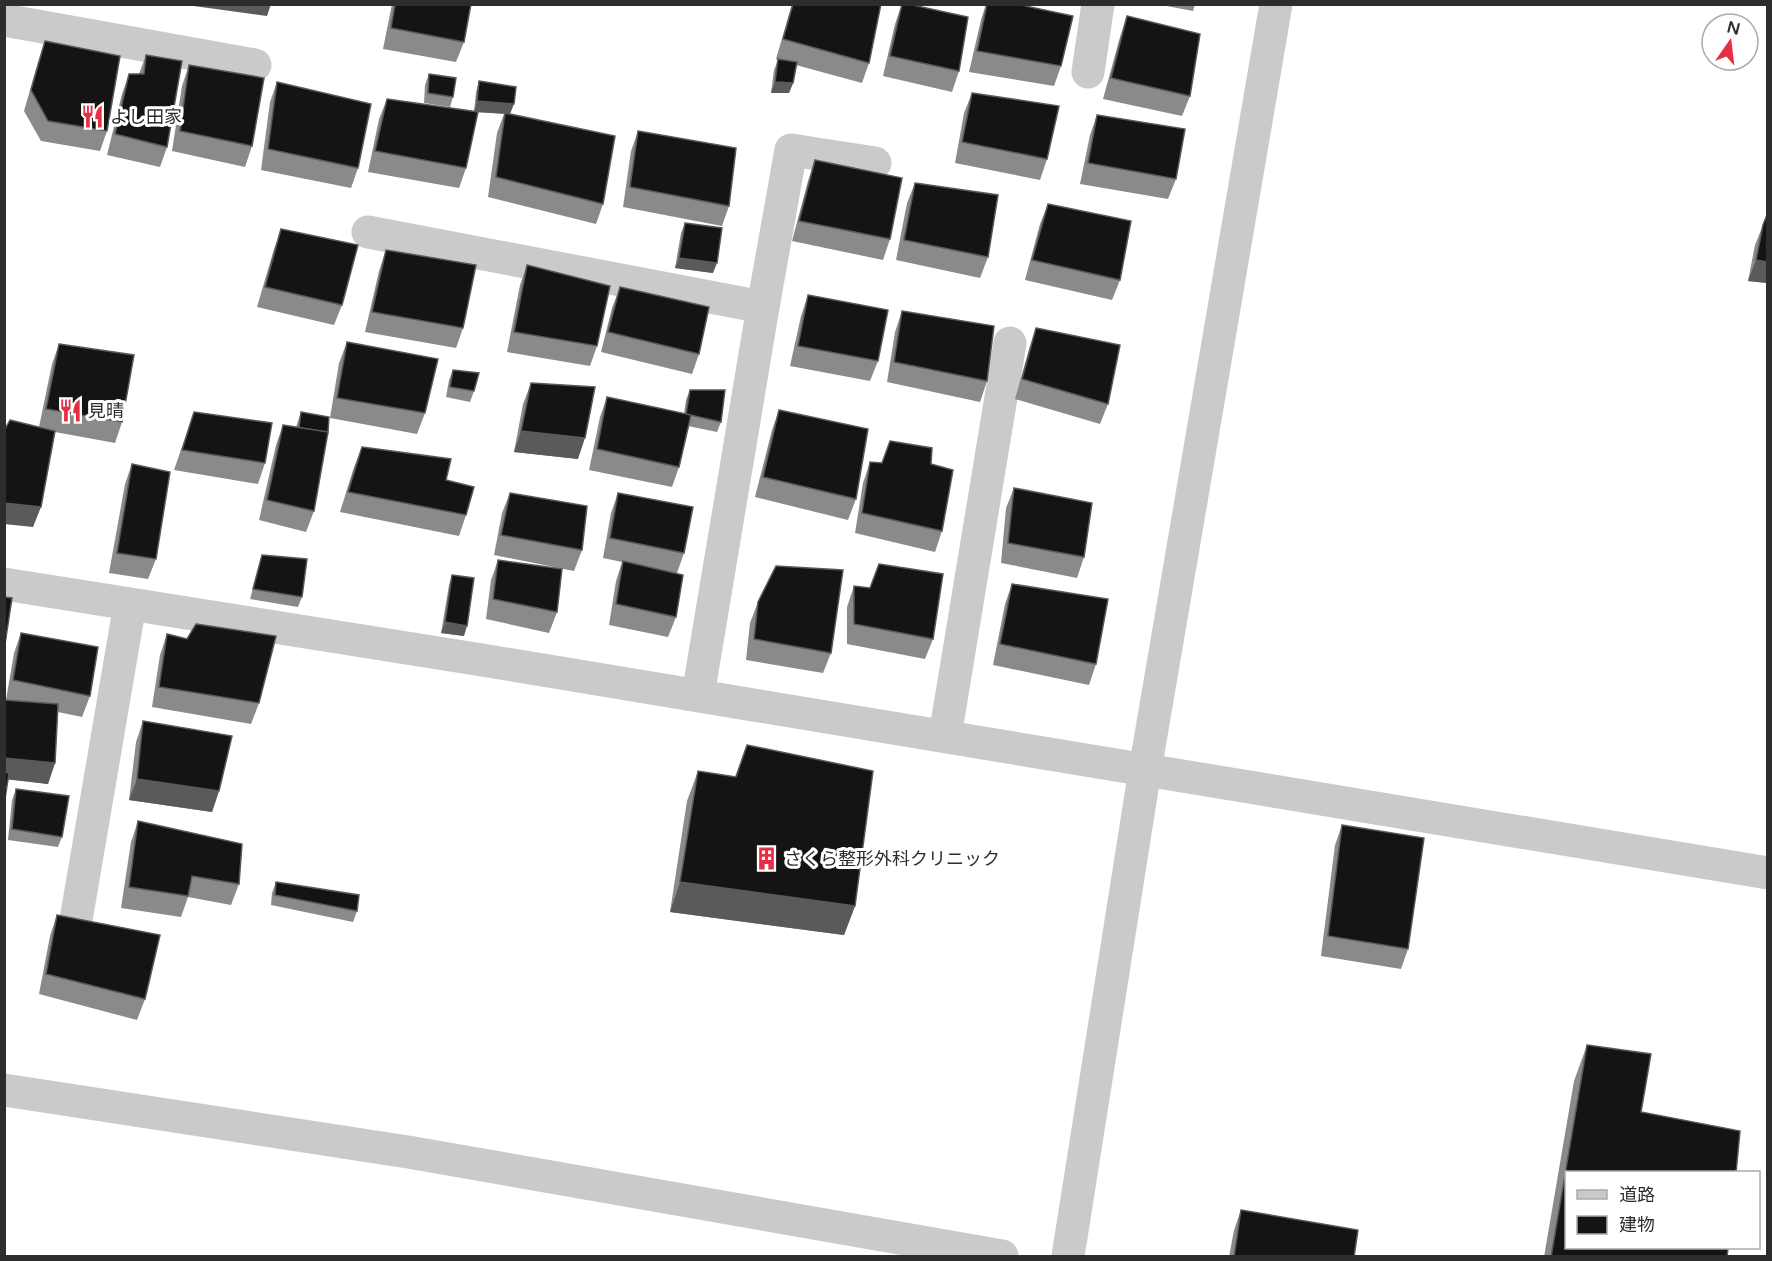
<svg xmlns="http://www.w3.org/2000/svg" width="1772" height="1261" viewBox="0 0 1772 1261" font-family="'Varela Round','Noto Sans JP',sans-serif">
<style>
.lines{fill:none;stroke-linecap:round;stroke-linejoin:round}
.minor{stroke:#cacaca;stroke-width:33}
.tertiary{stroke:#cacaca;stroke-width:33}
.wall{fill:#8a8a8a}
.shaded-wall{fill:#5a5a5a}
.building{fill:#141414;stroke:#5a5a5a;stroke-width:1.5}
.labels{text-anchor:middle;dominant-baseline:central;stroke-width:6;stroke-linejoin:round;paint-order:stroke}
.poi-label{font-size:18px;fill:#2d2d2d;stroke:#fff;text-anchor:start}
</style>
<rect width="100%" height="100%" fill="#fff"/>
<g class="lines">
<g class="minor">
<path d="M4,20L255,65"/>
<path d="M1088,72L1098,4"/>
<path d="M368,232L763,307"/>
<path d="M4,584L482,660L1768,873"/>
<path d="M698,695L763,307L791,150L875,163"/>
<path d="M945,736L1010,343"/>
<path d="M76,920L130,604"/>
</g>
<g class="tertiary">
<path d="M4,1090L408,1152L1002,1256"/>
<path d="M1068,1256L1145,770L1276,4"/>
</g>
</g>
<g class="wall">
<path d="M392,4H471L464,42L456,62L383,49Z"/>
<path d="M792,4H881L869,63L862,83L796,65L793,83L789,93H771L774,70L778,60L776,59Z"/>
<path d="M902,4L959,71L952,92L883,76L895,24Z"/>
<path d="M986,4H1016L1061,66L1054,86L969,72L981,20Z"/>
<path d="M1156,4H1195L1193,11Z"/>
<path d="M1127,16L1190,96L1182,116L1103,99L1120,37Z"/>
<path d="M45,41L107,131L100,151L41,141L24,111L38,62Z"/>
<path d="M146,55L167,147L160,167L107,155L122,94L129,74H139Z"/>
<path d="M189,65L252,146L245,167L172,151L182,86Z"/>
<path d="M429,74L453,97L450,107L424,103L425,85Z"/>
<path d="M479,81L510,114L603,204L596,224L488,197L497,133L504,114L478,112L466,168L459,188L368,172L379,119L387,99L474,111L476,92Z"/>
<path d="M277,82L358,168L351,188L261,170L270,102Z"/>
<path d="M972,93L1047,159L1040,180L955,163L964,113Z"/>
<path d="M1097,115L1176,179L1168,199L1080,184L1090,135Z"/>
<path d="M638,131L729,206L722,226L623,207L631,151Z"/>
<path d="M815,160L890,239L883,260L792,241L808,181Z"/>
<path d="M915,183L988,257L980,278L896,260L907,203Z"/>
<path d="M1048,204L1120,280L1112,300L1025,280L1040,224Z"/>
<path d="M685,223L713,273L675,268L681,233Z"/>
<path d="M1763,225L1767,283L1748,281L1755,245Z"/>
<path d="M281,229L342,305L334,325L257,307L274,249Z"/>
<path d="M386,250L463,328L456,348L365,332L379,271Z"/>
<path d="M527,265L597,346L590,366L507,352L520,285Z"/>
<path d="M620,287L699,354L692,374L601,352L612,308Z"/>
<path d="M808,295L878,361L870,381L790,366L801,316Z"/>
<path d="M902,311L987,381L980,402L887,382L895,332Z"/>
<path d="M1036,328L1108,404L1100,424L1015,399L1029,349Z"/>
<path d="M347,342L425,413L417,434L330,418L339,363Z"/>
<path d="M59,344L122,422L115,443L55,432L33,527L39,427L52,364Z"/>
<path d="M453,370L474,391L470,402L446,397L449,380Z"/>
<path d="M531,383L578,459L514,452L523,404Z"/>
<path d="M690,390L721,422L717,432L688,426L679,467L672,487L589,470L600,417L607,397L684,414L686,400Z"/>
<path d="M779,410L856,499L848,520L755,497L772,430Z"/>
<path d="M194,412L265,463L258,484L174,470Z"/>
<path d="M301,412L314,511L306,532L259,520L276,445L283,425L296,427Z"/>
<path d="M362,447L446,480L466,515L459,536L340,512L354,467Z"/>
<path d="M870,462L931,464L942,531L935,552L855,533L863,483Z"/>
<path d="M132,464L156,559L148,579L109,573L125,484Z"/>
<path d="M1014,488L1084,557L1077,578L1001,563L1006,508Z"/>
<path d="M510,493L582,550L574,571L494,555L502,513Z"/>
<path d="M618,493L684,553L677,573L676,617L668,637L609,625L616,581L622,562L603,558L611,513Z"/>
<path d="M262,555L302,597L298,607L250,599Z"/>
<path d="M498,560L557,612L549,633L486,619L491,580Z"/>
<path d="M452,575L464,636L441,633L449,585Z"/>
<path d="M1012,584L1096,664L1089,685L993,665L1005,604Z"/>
<path d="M854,586L933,639L925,659L847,644V607Z"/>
<path d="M758,602L831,653L823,673L746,660L750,623Z"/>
<path d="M21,633L90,696L82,717L58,712L55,763L48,784L8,779L6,700L14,653Z"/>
<path d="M167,634L187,639L259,703L251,724L152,707L160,655Z"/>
<path d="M143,721L219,791L212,812L129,800L136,742Z"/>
<path d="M747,745L855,906L844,935L670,912L687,801L698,771L735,777Z"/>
<path d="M16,789L62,837L58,847L8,840L12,800Z"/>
<path d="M138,821L239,884L231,905L188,897L181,917L121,908L131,842Z"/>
<path d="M1342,825L1408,949L1401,969L1321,956L1335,845Z"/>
<path d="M276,882L357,911L353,922L271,905L272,893Z"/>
<path d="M57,915L145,999L137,1020L39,994L50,936Z"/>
<path d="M1587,1045L1641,1112L1727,1257H1544L1574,1081Z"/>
<path d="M1241,1210L1354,1257H1229L1234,1230Z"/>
</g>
<g class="shaded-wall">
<path d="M179,4H271L267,16Z"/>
<path d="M775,82L793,83L789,93H771Z"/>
<path d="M477,101L514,104L510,114L474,112Z"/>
<path d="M679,258L717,263L713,273L675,268Z"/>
<path d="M1756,260L1767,262V283L1748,281Z"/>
<path d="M521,431L585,438L578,459L514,452Z"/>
<path d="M4,503L41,507L33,527L4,524Z"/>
<path d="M445,622L467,626L464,636L441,633Z"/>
<path d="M4,758L55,763L48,784L4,779Z"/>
<path d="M137,779L219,791L212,812L129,800Z"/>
<path d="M680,882L855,906L844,935L670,912Z"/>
</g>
<g class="building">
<path d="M395,4H471L464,42L391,28Z"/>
<path d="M793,4H881L869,63L783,39Z"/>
<path d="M902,4H908L968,17L959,71L890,56Z"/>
<path d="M987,4H1016L1073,16L1061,66L977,51Z"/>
<path d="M1127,16L1200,34L1190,96L1111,78Z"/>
<path d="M45,41L120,56L107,131L48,121L31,90Z"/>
<path d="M146,55L182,61L167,147L115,134L129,74H144Z"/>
<path d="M778,59L797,62L793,83L775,82Z"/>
<path d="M189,65L264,78L252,146L180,131Z"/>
<path d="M429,74L456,78L453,97L428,93Z"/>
<path d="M479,81L516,87L514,104L477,101Z"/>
<path d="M277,82L371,104L358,168L268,149Z"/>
<path d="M972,93L1059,106L1047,159L962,142Z"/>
<path d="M387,99L478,112L466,168L375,151Z"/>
<path d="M505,113L615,136L603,204L496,177Z"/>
<path d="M1097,115L1185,129L1176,179L1088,163Z"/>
<path d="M638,131L736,148L729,206L630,187Z"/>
<path d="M815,160L902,178L890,239L799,221Z"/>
<path d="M915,183L998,195L988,257L904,240Z"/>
<path d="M1048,204L1131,221L1120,280L1032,260Z"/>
<path d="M1767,215V262L1756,260L1763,225Z"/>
<path d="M685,223L722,228L717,263L679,258Z"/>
<path d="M281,229L358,245L342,305L265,287Z"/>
<path d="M386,250L476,265L463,328L372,312Z"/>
<path d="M527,265L610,286L597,346L514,332Z"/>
<path d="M620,287L709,307L699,354L608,332Z"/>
<path d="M808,295L888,310L878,361L798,346Z"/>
<path d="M902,311L994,326L987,381L894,362Z"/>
<path d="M1036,328L1120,345L1108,404L1022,379Z"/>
<path d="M347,342L438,359L425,413L337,398Z"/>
<path d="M59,344L134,355L122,422L46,409Z"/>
<path d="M453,370L479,373L474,391L450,387Z"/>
<path d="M531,383L595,387L585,438L521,431Z"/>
<path d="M690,390H725L721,422L686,414Z"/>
<path d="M607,397L691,415L679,467L597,449Z"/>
<path d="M779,410L868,429L856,499L763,477Z"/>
<path d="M194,412L272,423L265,463L182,450Z"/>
<path d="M301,412L329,417L328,432L299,428Z"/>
<path d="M10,420L55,431L41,507L4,503V431Z"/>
<path d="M283,425L328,432L314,511L267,500Z"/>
<path d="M890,441L932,448L931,464L953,470L942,531L862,513L870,462L882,463Z"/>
<path d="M362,447L451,459L446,480L474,487L466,515L348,492Z"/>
<path d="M132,464L170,472L156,559L117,553Z"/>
<path d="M1014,488L1092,503L1084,557L1008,543Z"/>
<path d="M510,493L587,506L582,550L501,535Z"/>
<path d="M618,493L693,507L684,553L610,538Z"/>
<path d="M262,555L307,559L302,597L253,589Z"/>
<path d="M498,560L562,569L557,612L493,599Z"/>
<path d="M623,561L683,575L676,617L616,604Z"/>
<path d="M879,564L943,574L933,639L854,624V586L870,588Z"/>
<path d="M776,566L843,570L831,653L754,639L758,602Z"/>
<path d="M452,575L474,578L467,626L445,622Z"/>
<path d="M1012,584L1108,599L1096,664L1000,644Z"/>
<path d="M4,597L12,598L4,651Z"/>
<path d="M196,624L276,636L259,703L159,687L167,634L187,639Z"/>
<path d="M21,633L98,647L90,696L13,680Z"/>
<path d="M4,700L58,704L55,763L4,758Z"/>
<path d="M143,721L232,736L219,791L137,779Z"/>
<path d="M747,745L873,771L855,906L680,882L698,771L736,777Z"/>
<path d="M4,772L9,773L4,805Z"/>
<path d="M16,789L69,796L62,837L12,829Z"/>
<path d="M138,821L242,844L239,884L192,876L188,896L129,887Z"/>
<path d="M1342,825L1424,838L1408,949L1328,936Z"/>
<path d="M276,882L359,895L357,911L275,895Z"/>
<path d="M57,915L160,935L145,999L46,974Z"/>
<path d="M1587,1045L1651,1054L1641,1112L1740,1131L1736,1173H1566V1248H1728L1727,1257H1551Z"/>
<path d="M1241,1210L1358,1230L1354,1257H1234Z"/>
</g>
<defs>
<symbol id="restaurant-bare" viewBox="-9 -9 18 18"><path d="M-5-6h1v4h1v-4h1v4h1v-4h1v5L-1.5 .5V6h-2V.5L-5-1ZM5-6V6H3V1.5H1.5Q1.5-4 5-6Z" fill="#e62e47" stroke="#fff" stroke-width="2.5" paint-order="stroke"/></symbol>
<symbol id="building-bare" viewBox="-9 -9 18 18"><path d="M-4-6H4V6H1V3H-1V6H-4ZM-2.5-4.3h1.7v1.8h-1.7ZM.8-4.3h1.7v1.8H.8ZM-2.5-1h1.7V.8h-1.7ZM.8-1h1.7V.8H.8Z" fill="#e62e47" stroke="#fff" stroke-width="2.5" paint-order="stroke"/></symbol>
</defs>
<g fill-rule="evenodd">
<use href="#restaurant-bare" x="76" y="100" width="33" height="33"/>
<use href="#restaurant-bare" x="54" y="394" width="33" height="33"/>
<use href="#building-bare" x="750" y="842" width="33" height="33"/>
</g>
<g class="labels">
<g class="poi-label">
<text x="110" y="117">よし田家</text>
<text x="88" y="411">見晴</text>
<text x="784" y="859">さくら整形外科クリニック</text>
</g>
</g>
<rect width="1772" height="1261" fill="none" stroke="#2d2d2d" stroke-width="12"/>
<rect x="1565" y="1171" width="195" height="78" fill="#ffffff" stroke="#ababab" stroke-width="1.5"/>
<rect x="1577" y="1190" width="30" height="9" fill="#cacaca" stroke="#ababab" stroke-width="1.5"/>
<text x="1619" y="1201" font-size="18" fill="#2d2d2d">道路</text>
<rect x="1577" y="1216" width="30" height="18" fill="#141414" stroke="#ababab" stroke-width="1.5"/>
<text x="1619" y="1231" font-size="18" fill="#2d2d2d">建物</text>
<g transform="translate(1730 42) rotate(14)"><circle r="28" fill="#ffffff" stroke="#ababab" stroke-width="1.5"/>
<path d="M0-4.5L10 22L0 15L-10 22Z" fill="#e62e47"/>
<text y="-9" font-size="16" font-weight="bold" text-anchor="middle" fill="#2d2d2d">N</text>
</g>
</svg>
